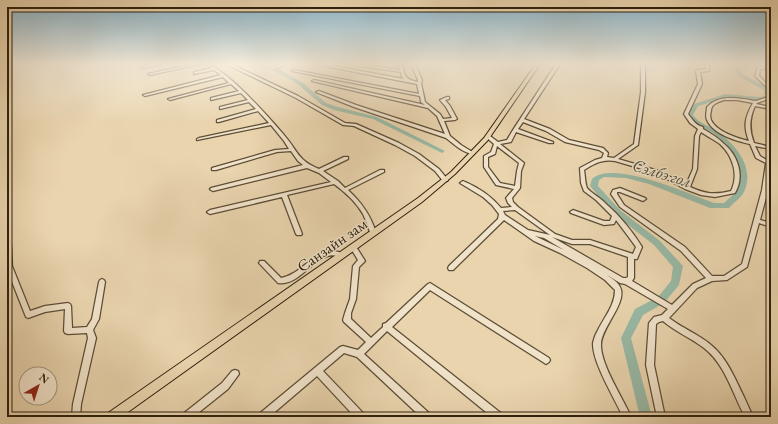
<svg xmlns="http://www.w3.org/2000/svg" width="778" height="424" viewBox="0 0 778 424" font-family="'EB Garamond',serif">
<style>
.lines{fill:none;stroke-linecap:round;stroke-linejoin:round}
.river{fill:#98b9a6;fill-rule:evenodd}
.minor-casing{stroke:#5c4d36;stroke-width:2.5}
.major-casing{stroke:#2d200e;stroke-width:2}
.minor{fill:#f1e3ca;fill-rule:evenodd}
.major{fill:#e9d4ae;fill-rule:evenodd}
.labels{text-anchor:middle;dominant-baseline:central;stroke-width:3;stroke-linejoin:round;paint-order:stroke}
.street-label{font-size:16px;fill:#2d200e;stroke:#f1e3ca}
.water-label{font-size:17px;font-style:italic;fill:#4d4e3c;stroke:#f1e3ca}
</style>
<rect width="100%" height="100%" fill="#e9d4ae"/>
<filter id="stains"><feTurbulence type="fractalNoise" baseFrequency=".005" numOctaves="4"/><feColorMatrix values="0 0 0 0 .2 0 0 0 0 .09 0 0 0 0 .02 0 0 0 .5 -.17"/></filter>
<radialGradient id="worn" r=".72"><stop offset=".6" stop-color="#630" stop-opacity="0"/><stop offset="1" stop-color="#630" stop-opacity=".3"/></radialGradient>
<g class="lines">
<g class="river">
<path d="M254,64H263L280,70L303,83L326,103L338,107L377,117L445,151L442,153L440,152L373,119L334,110L322,105L300,86L287,77L271,70Z"/>
<path d="M746,64H752L739,70L744,75L769,88L770,98L760,101L725,98L698,106L693,115C699,124 710,126 718,132C737,146 755,168 744,192C741,198 733,203 729,208H710L649,184L626,178L604,177L599,180L598,186L620,210L660,241L683,266L679,285L664,303L643,315L631,338L652,417H640L621,338L635,309L658,297L671,281L673,267L654,245L614,214L590,186L592,179C612,159 690,194 714,203H724L736,192L738,186L740,171L735,156L725,143L713,133L692,122L687,115L694,104L725,94L760,97L765,96L764,90L740,77L734,70Z"/>
<path d="M759,64H771V66Z"/>
</g>
<defs>
<g id="minor">
<path d="M154,64H162L143,68L141,67Z"/>
<path d="M193,64H200L150,75L148,74Z"/>
<path d="M204,64C223,64 271,120 284,135C298,151 297,160 319,169L344,157H348V159L323,171L338,181L345,188L380,170H384V172L348,190C362,203 371,216 376,233L375,234H371C368,228 366,220 363,214C356,202 345,192 334,184L287,195L302,234L301,235H297L296,234L282,197L210,214L208,213L207,212L210,210L331,182L319,173L307,168L213,191L211,190L210,189L211,188L303,165L298,161L291,151L277,152L216,170H212V168L275,150L289,149L284,141L271,125L197,140V139L199,138L269,123L258,111L219,122H217V120L256,109L249,102L220,109V107L248,100L241,93L211,100V98L239,91L231,84L170,100L168,99L229,83L223,77L145,96L143,95L221,75L214,70L194,74V72L212,68Z"/>
<path d="M226,64H231L298,96L345,123L356,124L399,143L419,154L439,169L448,180L447,181H443L435,171L415,156L395,145L354,126L343,125L296,98Z"/>
<path d="M281,64H286L279,68H277V66Z"/>
<path d="M314,64H322L404,79L402,77L401,72L353,65L351,64H360L400,70L399,66L392,64H402C405,76 404,79 418,82V80L411,64H415L422,80L421,83L425,102L440,114L443,119L452,118L446,107L440,100L447,97H449V99L445,100L450,106L457,119L455,120L444,121L450,136L461,145L474,153V154C464,154 454,144 446,138L354,107L316,92L319,91L356,105L445,134L437,116L428,108L312,81L314,80L425,105L421,102L420,96L292,71L294,70L419,94L417,84Z"/>
<path d="M556,64H560L524,119L550,129L569,140L603,148L608,153L607,157L614,158L634,144L641,92V64H645V92L638,145L618,159L659,171L686,185L693,169L695,136L698,129L690,123L684,114L698,84L696,71L698,70L706,69L705,64H709V71L700,72L702,84L688,114C692,119 696,126 703,127V129C710,133 717,137 723,143C738,155 745,176 735,193L715,197L701,195L685,189L656,173L615,161C603,159 595,163 584,170C585,175 585,183 587,188C590,192 602,199 606,204C620,216 632,231 642,247L637,259H634V278L632,281L672,305L693,284L706,278L681,251L620,207L611,194L613,190L620,188L645,198L646,199L643,201L620,192H617V194L624,205L685,247L712,276H724L742,264L762,190L766,163L756,158L750,144C736,141 713,134 707,120C705,116 707,111 707,107C716,97 730,97 743,99C747,99 752,101 756,101C761,100 766,97 771,96V98L757,103L756,104L771,107V109L755,106C749,119 749,130 754,143L771,147V149L755,146L760,156L770,162L768,190L760,220L771,223V227L759,223L747,267L727,280L712,281L697,288L669,318C682,328 698,334 711,345C727,358 735,379 744,397C747,404 750,410 753,417H745C733,394 725,364 704,348C691,338 676,332 663,321L659,322L656,324L654,365L665,417H657L646,365L649,323L654,317L662,315L668,309L625,284L620,283L607,275C611,278 618,282 620,287C628,302 601,328 601,344C600,364 623,398 631,417H623C615,399 592,362 593,343C594,339 595,335 597,332C604,317 615,306 615,290L605,280L587,268L560,253L534,241L504,220L453,270H449L448,268L449,266L498,219L499,214L492,205L483,197L460,183L463,181L465,182C479,188 491,196 501,208L512,207L508,203L506,198L514,189L496,185L484,167V156L491,152L494,144L486,137V136H490L498,142L507,140L513,130ZM724,100H737L753,103C745,117 743,126 749,141C737,138 717,132 711,120C710,117 710,114 711,111C711,104 718,102 724,100ZM523,122L546,131L565,142L599,150L604,153L602,158L595,160L580,168V169L581,183L584,191L596,200L612,216L610,221H604L573,210L570,212L571,213L604,225L614,224L616,220L628,236L636,247L633,254L590,240H572L555,234L518,207L513,202L512,198L520,188L521,171L524,163L500,144L511,142L516,132L549,143H553V142L518,129ZM701,132C707,136 714,140 720,144C733,156 739,175 731,191C715,195 705,194 690,187L697,169L699,136ZM497,146L519,163L517,171L515,186L500,183L488,167V157L495,154ZM515,210L550,235L528,230L505,215L503,211ZM535,236L544,238L564,250ZM552,237L572,244H590L628,257V277L626,278H623Z"/>
<path d="M758,67H771V69H760L759,76L771,88V91L755,76Z"/>
<path d="M7,243H10L11,245L12,266L30,311L45,306L68,303L70,304L71,306L72,328L87,327L92,319L99,282L100,280L102,279L104,280L105,282L99,319L93,330L96,338L81,404L80,417H72L73,404L88,338L87,333L68,334L65,333L64,331L65,309L45,312L28,318L26,317L7,269Z"/>
<path d="M351,245H355L365,261L359,267L356,299L351,313V319L371,338L383,327V324L386,323L428,284L430,283L549,358L550,360L549,362L546,364L543,362L430,290L392,327L502,414L503,417H492L387,331L364,354L430,414L431,417H421L357,357L344,353L323,371L364,414L365,417H355L317,376L269,417H258L259,414L340,347L343,346L358,350L366,342L344,322L343,320L345,313L350,299L353,266L358,260L350,247Z"/>
<path d="M334,251L343,253L344,255L343,257C338,257 333,254 328,256C310,261 298,286 278,283L259,263L260,261H264L281,278C302,274 310,253 334,251Z"/>
<path d="M235,370L238,371L239,374L228,389L193,417H182L183,414L222,383L232,371Z"/>
</g>
<path id="major" d="M536,64H540L488,140L455,174L422,202L121,417H107L108,413L418,198L451,172L484,138Z"/>
</defs>
<use href="#minor" class="minor-casing"/>
<use href="#major" class="major-casing"/>
<use href="#minor" class="minor"/>
<use href="#major" class="major"/>
</g>
<linearGradient id="sky" x2="0" y2="1"><stop stop-color="#88b6ce"/><stop offset="0.52" stop-color="#f5ecdb"/><stop offset="1" stop-color="#f5ecdb" stop-opacity="0"/></linearGradient>
<rect width="778" height="123" fill="url(#sky)"/>
<g class="labels">
<g class="street-label">
<text transform="translate(332 245) rotate(-35)">Санзайн зам</text>
</g>
<g class="water-label">
<text transform="translate(662 173) rotate(17)">Сэлбэ гол</text>
</g>
</g>
<rect width="778" height="424" fill="none" stroke="#e9d4ae" stroke-width="24"/>
<rect x="8" y="8" width="762" height="408" fill="none" stroke="#2d200e" stroke-width="2"/>
<rect x="12" y="12" width="754" height="400" fill="none" stroke="#2d200e"/>
<g transform="translate(38 386) rotate(39)"><circle r="19" fill="#f1e3ca" stroke="#a3957f"/>
<path d="M0-3L7 15L0 10L-7 15Z" fill="#8f2418"/>
<text y="-6" font-size="11" font-weight="bold" text-anchor="middle" fill="#2d200e">N</text>
</g>
<rect width="100%" height="100%" filter="url(#stains)"/>
<rect width="100%" height="100%" fill="url(#worn)"/>
</svg>
